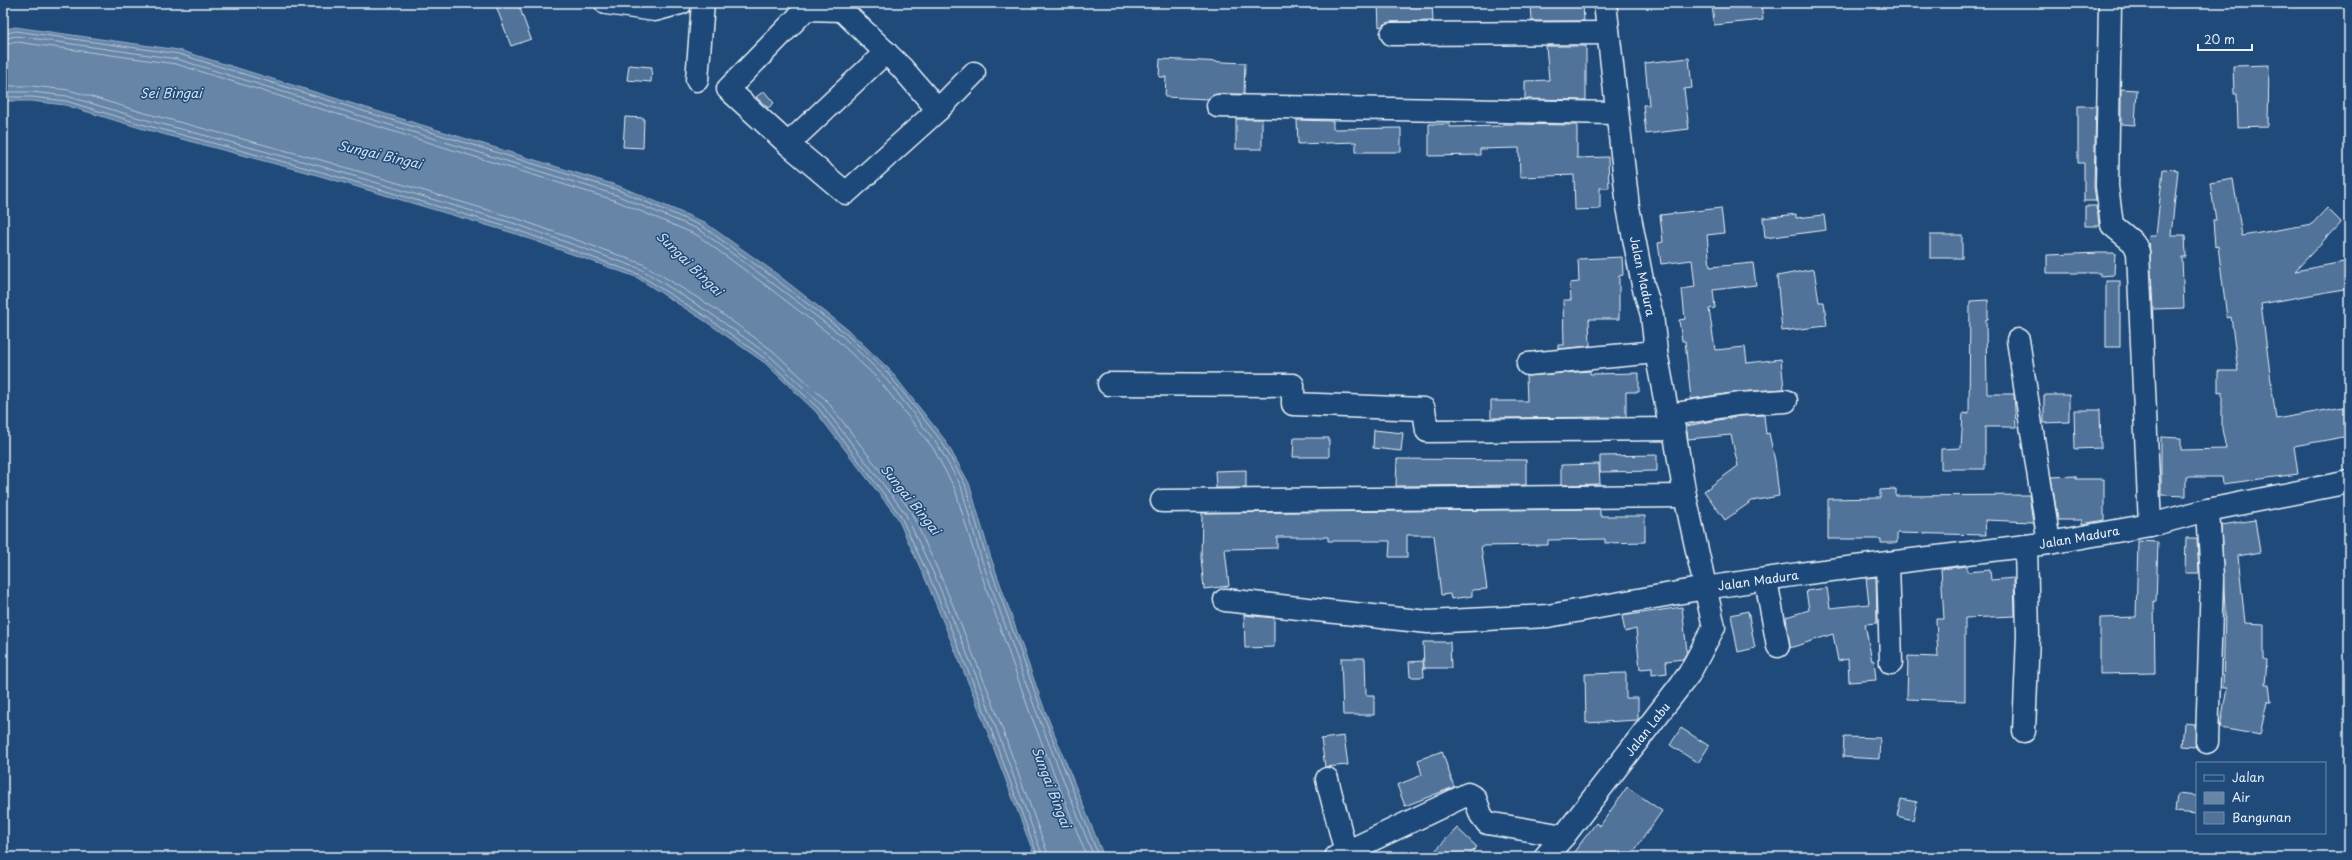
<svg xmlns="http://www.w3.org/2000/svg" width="2352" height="860" viewBox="0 0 2352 860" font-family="'Playpen Sans',sans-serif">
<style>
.water{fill:#6685a7;stroke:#9ab0c7}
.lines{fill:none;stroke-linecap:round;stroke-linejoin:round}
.shore{stroke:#b4c6d8;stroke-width:1}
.building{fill:#517399;stroke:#e8f1f8}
.minor-casing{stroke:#e8f1f8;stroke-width:25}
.minor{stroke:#1f4a7a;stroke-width:22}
.labels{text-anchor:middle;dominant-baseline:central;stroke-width:3;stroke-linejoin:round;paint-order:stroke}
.street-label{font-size:12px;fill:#e8f1f8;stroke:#1f4a7a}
.water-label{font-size:13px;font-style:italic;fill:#d4e1ec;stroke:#1f4a7a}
</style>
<rect width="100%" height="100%" fill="#1f4a7a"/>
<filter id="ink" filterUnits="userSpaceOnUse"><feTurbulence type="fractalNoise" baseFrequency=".025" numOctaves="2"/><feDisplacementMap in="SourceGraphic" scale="8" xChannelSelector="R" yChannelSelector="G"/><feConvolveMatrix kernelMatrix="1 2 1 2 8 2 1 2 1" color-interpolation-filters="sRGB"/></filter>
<g filter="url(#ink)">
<path class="water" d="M15,27L179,50L619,186L704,222L773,271L847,329L889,369L945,440L969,483L990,555L1044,708L1104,857H1035L975,699L928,585L897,517L816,412L765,363L705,321L636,277L513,233L317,175L140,128L65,105L31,101H3V30Z"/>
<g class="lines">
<g class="shore">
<path d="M3,34L16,31L179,54L618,190L702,226L770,275L844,332L886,371L942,442L965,484L986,556L1041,709L1099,857"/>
<path d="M3,39L16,36L177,59L616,195L700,230L767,279L841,335L883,375L938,445L961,486L981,558L1036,711L1094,857"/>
<path d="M3,45L17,42L176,64L614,200L697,235L764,284L837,340L878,379L933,448L955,489L976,559L1030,713L1087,857"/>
<path d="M3,86H32L69,90L145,113L321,160L518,219L643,264L714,308L773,351L827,401L910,510L942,579L989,693L1049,857"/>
<path d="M3,92H32L67,96L143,119L320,166L516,224L641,269L710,313L770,356L822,405L905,513L937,581L984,695L1043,857"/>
<path d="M3,97H32L66,101L141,124L318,171L514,229L638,274L708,318L767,360L819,409L900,515L932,583L979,697L1038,857"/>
</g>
</g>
<g class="building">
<path d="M504,3H518L531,39L511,46L496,6Z"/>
<path d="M1378,3H1432L1433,21L1392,22L1379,27Z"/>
<path d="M1531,3H1583L1584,21H1532Z"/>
<path d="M1712,3H1761L1763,20L1714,25Z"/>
<path d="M1546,46H1586V100L1525,99V81L1549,80Z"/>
<path d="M1689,58L1692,88L1684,89L1689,129L1646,134L1643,105H1649L1645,63Z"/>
<path d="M1160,59L1245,63L1244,94H1218L1208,99L1165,97L1166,77H1159Z"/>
<path d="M629,65L652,67L651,82L627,80Z"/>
<path d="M2269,65L2268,126L2238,127L2237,94H2234L2233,66Z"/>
<path d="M2121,89L2137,90L2135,125L2121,124Z"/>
<path d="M764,91L774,103L768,108L756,97Z"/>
<path d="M2078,106H2096L2094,186L2096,201H2084V163H2078Z"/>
<path d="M625,117L644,118L643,148L623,147Z"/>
<rect x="1236" y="119" width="26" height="30"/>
<path d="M1297,120L1333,121V129L1401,128V152H1356V142L1298,144Z"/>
<path d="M1429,124H1450V127L1503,126V124L1577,125V158L1608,157L1609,188H1600V209L1575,210L1574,175L1520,177L1519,148L1480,149V155L1429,156Z"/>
<path d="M2163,169L2178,170L2171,235H2185L2186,257H2182L2184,308L2153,309L2149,236H2156Z"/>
<path d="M2233,179L2242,236L2312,224L2327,208L2341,222L2295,271L2349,261V288L2261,304L2276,419L2349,406V436L2294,446L2298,474L2223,484L2222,477H2186V496L2161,495V437L2181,438V450L2226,449L2222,429V392L2218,393V371H2238L2231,317L2227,318L2218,246L2215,247L2213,220H2216L2210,183Z"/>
<path d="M2085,206H2097L2099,226H2085Z"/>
<path d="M1721,208L1724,233L1707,235L1710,267L1753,263L1756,285L1713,290L1715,308L1709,309L1715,350L1745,347L1747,363L1781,359L1784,389L1738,392L1691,399L1685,341H1682L1679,320L1685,319L1682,289L1695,287L1692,260L1661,264L1658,243L1663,242L1660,215Z"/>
<path d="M1796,214V218L1824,215L1826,230L1765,238L1763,218Z"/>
<rect x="1930" y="235" width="32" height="23"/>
<path d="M2100,253H2115L2114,275L2100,276V273H2047V255Z"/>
<path d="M1622,257L1623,275L1619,276V319H1589L1590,346L1558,349V345H1564L1563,300H1571L1570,283L1579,282L1578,259Z"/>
<path d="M1814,269L1819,302H1824L1827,326L1782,331L1777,276Z"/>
<rect x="2106" y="281" width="14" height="66"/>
<path d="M1988,300V319H1986L1987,394H2014L2016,427H1985V469H1941V449L1961,448L1963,413L1969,414L1970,301Z"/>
<path d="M1590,371V374L1639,373V392H1626V417L1491,418V401H1527L1526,376Z"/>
<path d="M2044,395H2069V422L2044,423Z"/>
<path d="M2074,410H2100L2101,448L2075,449Z"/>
<path d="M1764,415L1766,434L1769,433L1775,461L1779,496L1752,501L1725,520L1704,491L1738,466L1731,435L1688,439L1686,426L1740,416Z"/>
<path d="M1374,430L1403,433L1401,451L1373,448Z"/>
<path d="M1294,438H1329V457H1293Z"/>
<path d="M1657,455V471L1600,472V456Z"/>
<path d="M1397,459L1526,460V485L1396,486Z"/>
<path d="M1599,464L1600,484L1561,485V465Z"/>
<path d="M1246,470V488H1216L1215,471Z"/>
<path d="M2076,476V479H2104V520L2082,524V520H2058L2051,477Z"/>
<path d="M1896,489V496L2029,495L2033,522L1985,520L1986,535L1897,533V543H1881V539H1828V499L1880,498V490Z"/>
<path d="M1600,509V516H1645V542L1605,543V539L1548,540V545L1481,546L1487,589L1472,590V596L1451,599L1450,594L1441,595L1434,535H1407V557H1389L1390,541H1328V537H1277V548L1225,549L1229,586L1204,589L1201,558L1202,513Z"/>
<path d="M2255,520L2260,552L2238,556L2245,623L2264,624V659L2267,660L2265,684H2269L2271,702H2267L2260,735L2220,728L2227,688H2223L2225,610L2221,525Z"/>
<path d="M2186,538H2197L2199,573H2185Z"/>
<path d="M2138,541L2158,542L2156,603L2154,602L2155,673L2100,674V618L2136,617Z"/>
<path d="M1967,566V572L1990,570L1991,580L2014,578L2015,616L1965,618V701L1907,699L1908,656L1938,657L1936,619H1944L1941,569Z"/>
<path d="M1876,577L1877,623L1865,624L1872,661L1874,660L1876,680L1849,682L1848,659L1838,661L1833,634L1790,648L1786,617L1809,610L1806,591L1827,588L1830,608L1869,604L1866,578Z"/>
<path d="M1682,607L1687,652L1683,659L1666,661L1667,673L1652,675V668L1640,669L1636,629L1625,632L1622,616Z"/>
<path d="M1748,611L1755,648L1738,652L1731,615Z"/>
<path d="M1244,615L1274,618V647L1245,648Z"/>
<path d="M1423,642H1450L1451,668H1424Z"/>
<path d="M1341,658H1365L1366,695H1374V715H1343Z"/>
<path d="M1423,661L1424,677H1410L1409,662Z"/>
<path d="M1626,673V698H1638V720L1586,723L1585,674Z"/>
<path d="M2184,723L2195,724L2196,747L2182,746Z"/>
<path d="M1681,728L1709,746L1698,763L1670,745Z"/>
<path d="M1344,736L1348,765L1325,767L1321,739Z"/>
<path d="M1844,737L1880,738L1879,759L1843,757Z"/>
<path d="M1442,751L1454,787L1405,806L1397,785L1422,775L1418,760Z"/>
<path d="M1627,787L1662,811L1630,857H1570L1596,823L1600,826Z"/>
<path d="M2177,794L2197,796V814L2175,812Z"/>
<path d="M1901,799L1917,802L1913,820L1897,816Z"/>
<path d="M1457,828L1477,847L1467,857H1429Z"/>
</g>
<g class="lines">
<defs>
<g id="minor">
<path d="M606,3L655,10L681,3"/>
<path d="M842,3V10L902,68L938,110L974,73"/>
<path d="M2110,3L2107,186L2112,225L2134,243L2138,252L2150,525"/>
<path d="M1392,34L1608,33"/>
<path d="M886,52L788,144L846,193L938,110"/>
<path d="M697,80L703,3"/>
<path d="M1218,106L1616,113"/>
<path d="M788,144L728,89L806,9L842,10"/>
<path d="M2018,340L2049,543"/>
<path d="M1528,364L1656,352"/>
<path d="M1109,384L1293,385V404L1424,409L1427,431L1674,429"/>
<path d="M1668,415L1739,404L1786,401"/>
<path d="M1162,501L1685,496"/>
<path d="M1888,563L1891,663"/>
<path d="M1766,580L1778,646"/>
<path d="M1225,600L1428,622L1548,616L1705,588L1799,574L2049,543L2150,525L2208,510L2349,482"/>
<path d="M2024,731L2028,636L2026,546"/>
<path d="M2207,742L2212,578L2208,510"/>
<path d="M1327,779L1346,853"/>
<path d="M1336,857L1468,794L1475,798L1481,815L1487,823L1564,836"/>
<path d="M1545,857L1564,836L1689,674L1714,627L1685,496L1674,429L1668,415L1656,352L1652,315L1643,285L1628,207L1605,3"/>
</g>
</defs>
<use href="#minor" class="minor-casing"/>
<use href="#minor" class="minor"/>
</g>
</g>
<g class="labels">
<g class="street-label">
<text transform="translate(1643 276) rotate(78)">Jalan Madura</text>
<text transform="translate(2079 537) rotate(-10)">Jalan Madura</text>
<text transform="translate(1758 580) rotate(-8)">Jalan Madura</text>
<text transform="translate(1647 729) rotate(-52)">Jalan Labu</text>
</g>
<g class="water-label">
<text x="171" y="92">Sei Bingai</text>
<text transform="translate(380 154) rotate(13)">Sungai Bingai</text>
<text transform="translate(690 263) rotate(44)">Sungai Bingai</text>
<text transform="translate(911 499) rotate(51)">Sungai Bingai</text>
<text transform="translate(1052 787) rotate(69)">Sungai Bingai</text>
</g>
</g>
<rect width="2352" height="860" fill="none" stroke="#1f4a7a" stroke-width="16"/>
<rect x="8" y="8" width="2336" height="844" fill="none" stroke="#e8f1f8" stroke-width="1.5" filter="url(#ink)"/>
<rect x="2196" y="762" width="130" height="72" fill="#1f4a7a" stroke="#6f8dac"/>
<rect x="2204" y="775" width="20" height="6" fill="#1f4a7a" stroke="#6f8dac"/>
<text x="2232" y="782" font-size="12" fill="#e8f1f8">Jalan</text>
<rect x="2204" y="792" width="20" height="12" fill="#6685a7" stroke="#6f8dac"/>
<text x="2232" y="802" font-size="12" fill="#e8f1f8">Air</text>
<rect x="2204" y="812" width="20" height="12" fill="#517399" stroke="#6f8dac"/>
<text x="2232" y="822" font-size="12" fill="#e8f1f8">Bangunan</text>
<path d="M2198 44v6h54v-6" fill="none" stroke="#e8f1f8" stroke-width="2"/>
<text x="2204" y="44" font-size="12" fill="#e8f1f8" stroke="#1f4a7a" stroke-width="3" paint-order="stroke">20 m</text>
</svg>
